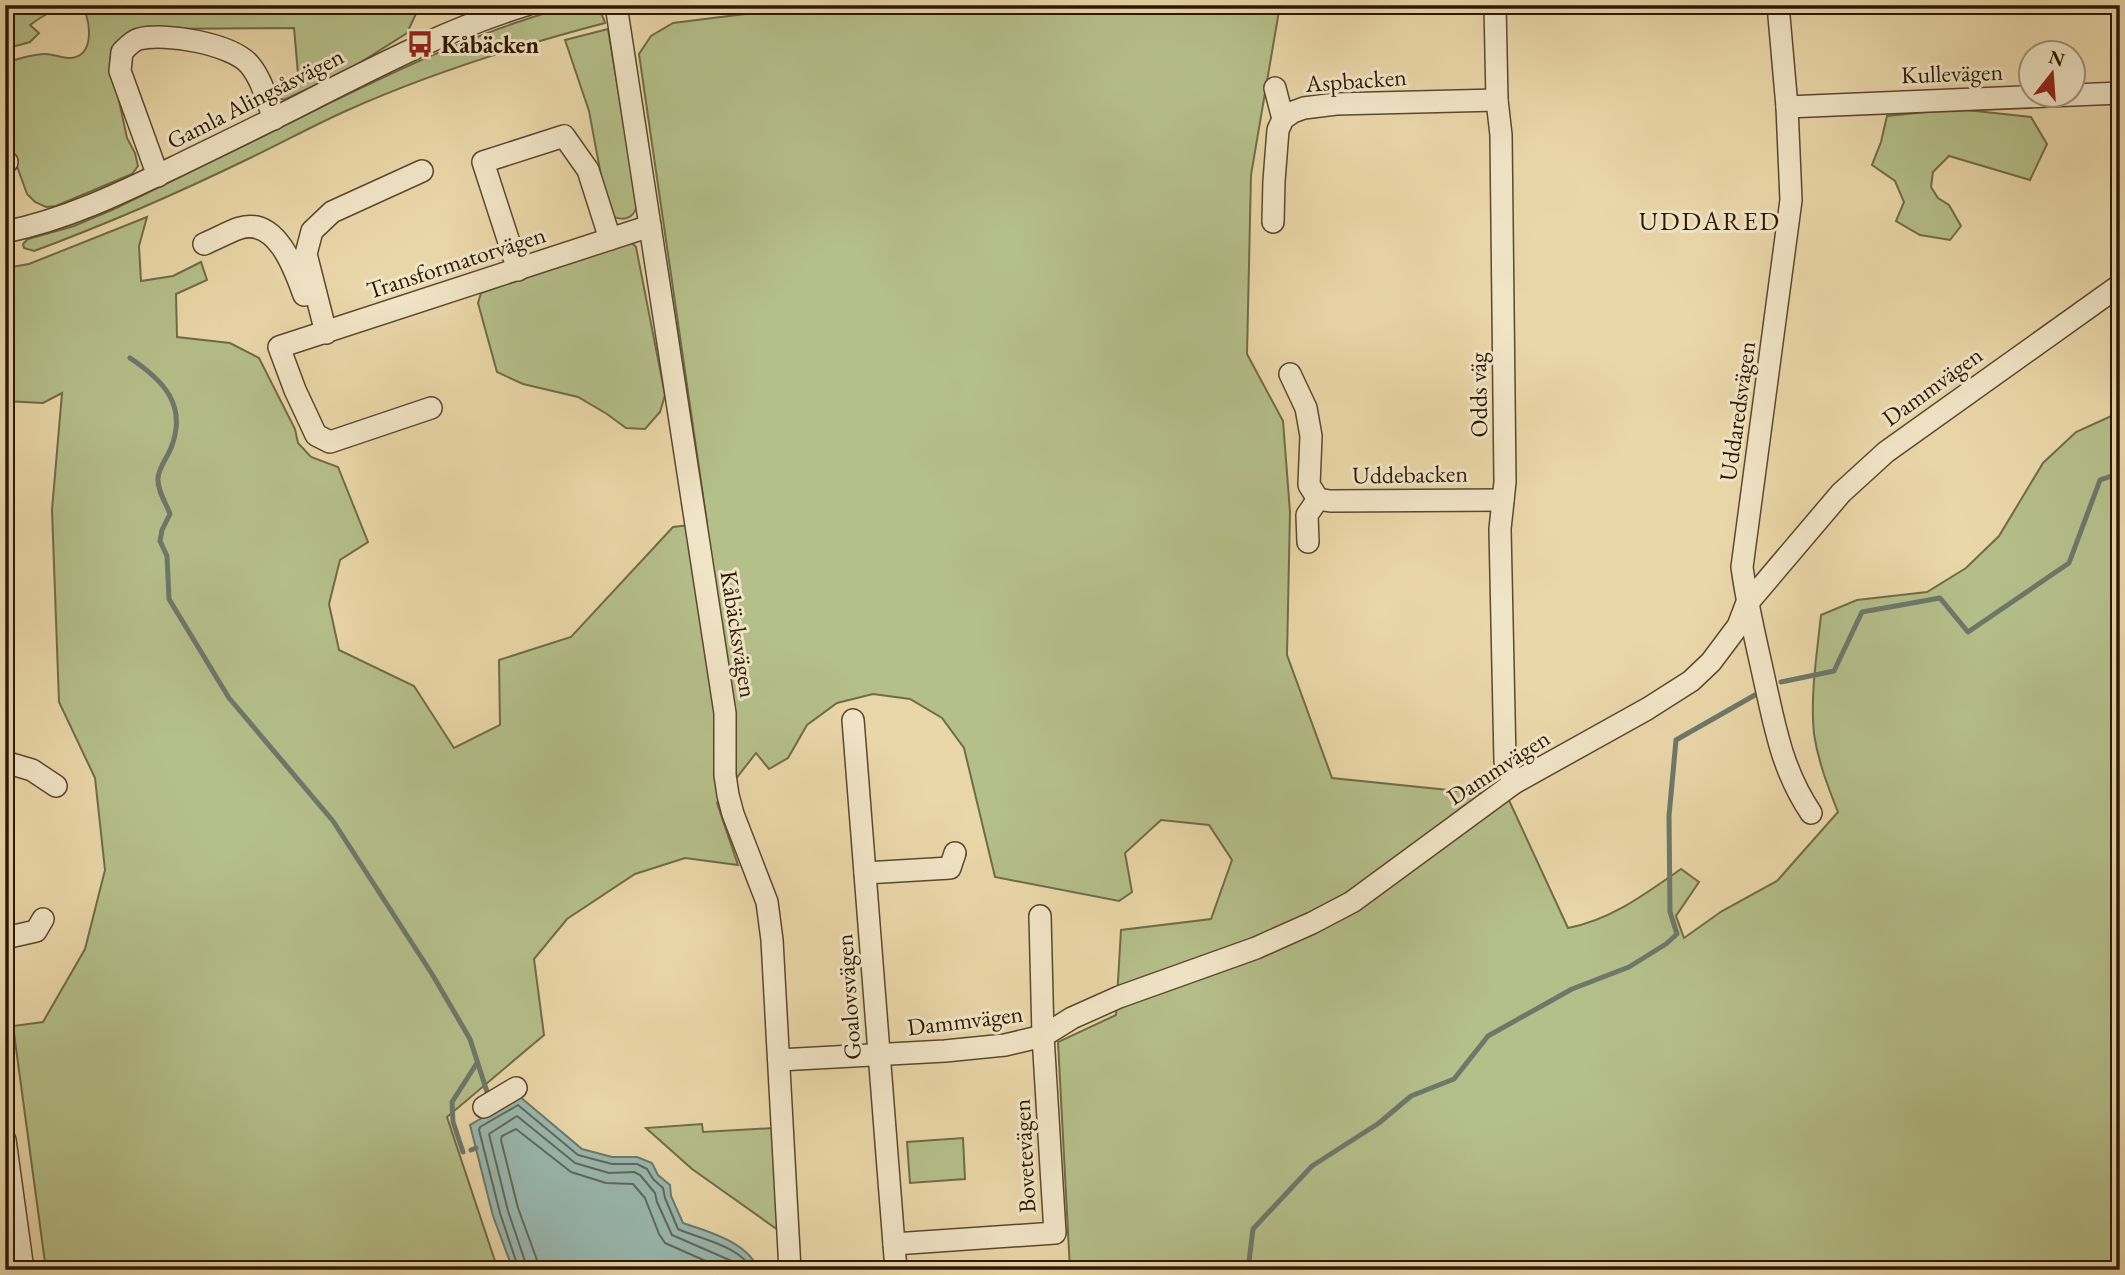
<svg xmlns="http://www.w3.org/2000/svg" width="2125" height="1275" viewBox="0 0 2125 1275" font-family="'EB Garamond',serif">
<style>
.green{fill:#b5bf8a;stroke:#706c47;stroke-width:2}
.water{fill:#99b8b0;stroke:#6d786b;stroke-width:2}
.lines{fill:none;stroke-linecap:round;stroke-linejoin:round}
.shore{stroke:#62685a;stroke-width:2}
.stream{stroke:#6d786b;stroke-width:5}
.minor-casing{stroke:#5c482d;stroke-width:24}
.minor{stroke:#f1e5c7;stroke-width:21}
.labels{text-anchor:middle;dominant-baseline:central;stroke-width:6;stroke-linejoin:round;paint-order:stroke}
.poi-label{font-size:24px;font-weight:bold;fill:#2c1804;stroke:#f1e5c7;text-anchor:start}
.street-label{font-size:24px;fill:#2c1804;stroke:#f1e5c7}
.neighbourhood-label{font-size:26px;letter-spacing:2px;fill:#2c1804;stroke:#f1e5c7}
</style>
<rect width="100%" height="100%" fill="#ead7a9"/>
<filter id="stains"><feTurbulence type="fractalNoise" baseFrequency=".00286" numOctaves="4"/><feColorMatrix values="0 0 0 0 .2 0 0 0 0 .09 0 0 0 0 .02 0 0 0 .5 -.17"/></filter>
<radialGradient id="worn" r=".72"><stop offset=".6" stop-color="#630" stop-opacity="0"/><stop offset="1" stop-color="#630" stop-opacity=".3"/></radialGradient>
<g class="green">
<path d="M5,5H420L407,33L350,69L284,100L276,97L277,87L298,74L294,28L150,29L127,34L114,45L110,59L127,138L135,153L138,166L132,174L56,206L46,207L35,202L27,194L5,133V63C17,59 30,55 43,54C52,53 61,58 70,58C92,57 91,30 86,14C59,5 52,9 30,25L39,33L30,42L5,49Z"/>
<path d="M817,5H1280L1251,175L1247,354L1283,421L1290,512L1287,655L1332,778L1507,796L1568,928C1611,920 1645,894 1681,869L1699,882L1676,916L1684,938L1722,911L1777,881L1838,812C1828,787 1818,761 1814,734C1810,695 1817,654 1821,615L1857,600L1927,592L1966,568L1999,536L2043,463L2076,432L2120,412V1270H1070L1058,1042L1116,1015L1121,930L1211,919L1232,860L1209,825L1161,820L1125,853L1132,892L1119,901L995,877L964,748L942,718L910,699L873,694L837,703L807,725L788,758L769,769L756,753L717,803L738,865L685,858L635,874L567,919L534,959L544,1035L447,1117L498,1270H46L13,1026L43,1022L85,949L105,870L95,778L59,702L52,510L62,393L43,403L5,401V268L29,264L147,217L139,246L141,281L173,276L201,262L207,280L176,294L177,337L230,343L259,358L295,429L298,443L311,457L338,467L368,542L340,560L329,604L339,650L414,686L454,748L500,725L499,660L571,637L673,527L707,523L639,54L651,36L673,23Z"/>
<path d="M583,7C595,7 602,11 605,23C517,46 431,73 348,110C314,125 282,143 248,159C178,193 107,224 34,251L24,248L23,244L28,239L74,226L114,209C178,178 242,147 305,115C387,75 469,35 556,10L558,13Z"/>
<path d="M608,29L637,202C636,220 621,223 608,213L589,111L565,40Z"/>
<path d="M1957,109L2031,117L2047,144L2030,180L1949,156L1933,172L1931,187L1938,198L1949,205L1961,226L1950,240L1920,235L1896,221L1904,202L1895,181L1872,165L1881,142L1887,116Z"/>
<path d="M630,241L636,247L665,395L660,412L645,429L626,428L607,414L578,397L523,384L497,372L478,303L481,293Z"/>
<path d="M702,1124L703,1132L773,1128L778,1230L692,1169L646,1128Z"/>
<path d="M963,1138L965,1179L910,1183L907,1142Z"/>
</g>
<path class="water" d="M519,1096L582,1149L612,1157H637L652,1163L658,1175L670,1185L671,1196L683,1223C710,1232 747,1242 759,1270H513L493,1216L470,1125Z"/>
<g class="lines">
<g class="shore">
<path d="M519,1270L500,1213L479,1130L480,1127L518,1105L578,1155L612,1164H637L647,1169L653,1179L663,1188L665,1198L678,1229C700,1239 741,1246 752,1270"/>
<path d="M528,1270L508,1211L489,1134L517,1116L575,1163L609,1173L634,1172L640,1175L655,1193L657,1202L672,1235L734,1262L742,1270"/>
<path d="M539,1270L537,1260L518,1208L501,1140L502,1136L516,1129L571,1172L606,1183L633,1184L645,1198L659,1234L665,1243L726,1270"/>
</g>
<g class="stream">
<path d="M130,358C163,380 188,405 171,448C167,458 159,467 158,478C157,490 166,503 170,514L162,530L160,541L167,556L169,599L229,698L333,821L432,974L470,1039L489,1098"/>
<path d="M1781,682L1834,671L1862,612L1940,598L1968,632L2069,563L2100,480L2120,473"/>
<path d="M471,1150L476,1148"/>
<path d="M463,1152L453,1122L452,1102L477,1063"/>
<path d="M1248,1270L1253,1229L1312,1166L1379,1123L1411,1096L1454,1079L1488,1036L1572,989L1629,967L1666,944L1677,934L1670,912L1669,816L1676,740L1755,695"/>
</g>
<defs>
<g id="minor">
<path d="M616,5L725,713V775L728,795L733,814L767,902L772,940L790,1270"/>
<path d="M1495,5L1497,100L1501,135L1505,482L1500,529L1505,761L1514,783"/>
<path d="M1778,5L1787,107L1791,200L1742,567C1747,605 1756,641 1764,678C1775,727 1782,770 1811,813"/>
<path d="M1275,88L1283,119"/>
<path d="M1787,107L2120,93"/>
<path d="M5,162H7"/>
<path d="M158,176L120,71L122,52C127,47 132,41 139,39C165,32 231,44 249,64C262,79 267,101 274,119"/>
<path d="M1273,222L1274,181L1278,130L1283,119L1293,112L1304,108L1336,104L1497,100"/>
<path d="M5,232C69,219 125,191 183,163C230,140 276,118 322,94C389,60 454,27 526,5"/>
<path d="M204,244C216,239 228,232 240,228C277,217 295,270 304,295"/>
<path d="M518,270L483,162L564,136L588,170L610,239"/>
<path d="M326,333L306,254L312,231L332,212L422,171"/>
<path d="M1290,374L1306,408L1311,436L1309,485L1318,499"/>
<path d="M431,408L330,442L316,435L295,390L279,347L650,226"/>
<path d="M1318,499L1330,501L1503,500"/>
<path d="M1308,542L1307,515L1318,499"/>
<path d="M853,720L896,1270"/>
<path d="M5,762L32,770L56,786"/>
<path d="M865,873L950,868L955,853"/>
<path d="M5,938L36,931L43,919"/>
<path d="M779,1060L945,1051L1005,1045L1043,1036L1072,1018L1119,997L1256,948L1312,923L1352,902L1514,783L1647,709L1691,681L1711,662L1738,626L1746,605L1841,493L1886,452L2120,285"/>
<path d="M484,1107L516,1088"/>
<path d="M5,1140L23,1270"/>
<path d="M894,1244L1055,1233L1043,1036L1040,916"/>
</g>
</defs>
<use href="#minor" class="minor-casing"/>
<use href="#minor" class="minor"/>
</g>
<defs>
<symbol id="bus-bare" viewBox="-9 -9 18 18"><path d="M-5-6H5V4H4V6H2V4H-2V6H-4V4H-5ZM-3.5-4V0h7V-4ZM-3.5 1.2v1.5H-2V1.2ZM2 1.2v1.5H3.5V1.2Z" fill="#8f2418" stroke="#f1e5c7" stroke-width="2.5" paint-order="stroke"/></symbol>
</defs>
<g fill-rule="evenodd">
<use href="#bus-bare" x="401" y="25" width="38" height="38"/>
</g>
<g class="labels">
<g class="poi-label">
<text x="441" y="44">Kåbäcken</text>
</g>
<g class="street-label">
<text transform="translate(1952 73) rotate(-2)">Kullevägen</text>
<text transform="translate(1356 80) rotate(-4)">Aspbacken</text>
<text transform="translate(255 98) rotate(-27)">Gamla Alingsåsvägen</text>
<text transform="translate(456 262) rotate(-18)">Transformatorvägen</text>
<text transform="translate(1932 386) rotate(-36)">Dammvägen</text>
<text transform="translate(1478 395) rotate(-91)">Odds väg</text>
<text transform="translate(1737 411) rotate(-82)">Uddaredsvägen</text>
<text transform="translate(1410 474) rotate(-1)">Uddebacken</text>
<text transform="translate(739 634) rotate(81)">Kåbäcksvägen</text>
<text transform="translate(1498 767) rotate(-33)">Dammvägen</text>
<text transform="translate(848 997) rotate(-94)">Goalovsvägen</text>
<text transform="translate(965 1020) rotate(-7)">Dammvägen</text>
<text transform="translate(1024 1156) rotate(-93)">Bovetevägen</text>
</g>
<g class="neighbourhood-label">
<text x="1710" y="221">UDDARED</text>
</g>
</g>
<rect width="2125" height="1275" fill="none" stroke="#ead7a9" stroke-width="28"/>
<rect x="7" y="7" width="2111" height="1261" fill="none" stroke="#2c1804" stroke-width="3.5"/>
<rect x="14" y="14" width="2097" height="1247" fill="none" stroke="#2c1804" stroke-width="2"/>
<g transform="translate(2052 74) rotate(17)"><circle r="33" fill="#f1e5c7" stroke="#a29379" stroke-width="2"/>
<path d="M0-5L12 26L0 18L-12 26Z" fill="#8f2418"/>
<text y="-10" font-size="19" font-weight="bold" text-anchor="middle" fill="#2c1804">N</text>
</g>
<rect width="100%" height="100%" filter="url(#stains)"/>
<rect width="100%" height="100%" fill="url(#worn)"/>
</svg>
